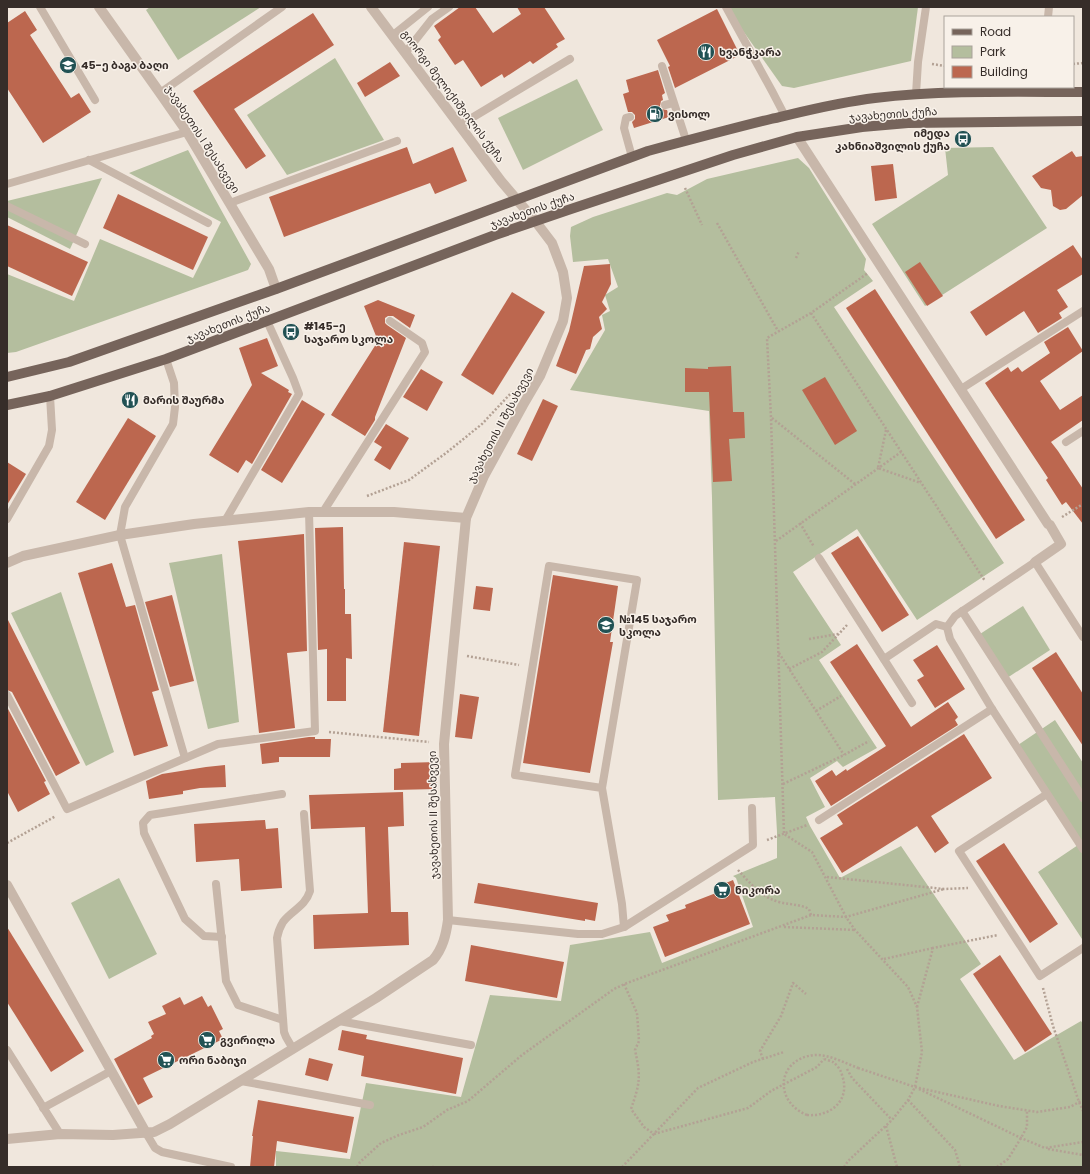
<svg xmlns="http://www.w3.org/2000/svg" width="1090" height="1174" viewBox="0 0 1090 1174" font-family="Poppins,'Noto Sans Georgian',sans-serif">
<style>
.green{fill:#b4be9e}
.building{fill:#bc674f}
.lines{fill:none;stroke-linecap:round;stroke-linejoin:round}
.path{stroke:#b3a194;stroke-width:2.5;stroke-dasharray:2 2;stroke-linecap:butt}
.lane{stroke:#c8b7aa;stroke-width:8}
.street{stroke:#c8b7aa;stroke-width:10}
.primary{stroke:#76645b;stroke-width:10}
.path-bridge{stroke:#b3a194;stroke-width:2.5;stroke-dasharray:2 2;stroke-linecap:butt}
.labels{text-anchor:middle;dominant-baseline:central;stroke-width:3;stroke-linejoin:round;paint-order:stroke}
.poi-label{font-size:11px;font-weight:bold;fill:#362d29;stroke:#f8f1e9;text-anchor:start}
.street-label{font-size:11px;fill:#362d29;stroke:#f8f1e9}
</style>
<rect width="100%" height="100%" fill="#f0e7dd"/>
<g class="green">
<path d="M150,7H261L178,60L146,10Z"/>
<path d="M726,7H918L911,61L794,88L782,86Z"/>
<path d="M335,58L384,140L287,175L247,115Z"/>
<path d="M577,79L603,130L523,170L498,118Z"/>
<path d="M993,147L1047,228L925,306L872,224L948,175L945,148Z"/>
<path d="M188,150L251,264L248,270L16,352L7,353V274L74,301L100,239L193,278L221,222L129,173Z"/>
<path d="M798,158L809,168L866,259L864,270L873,281L834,307L1004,563L917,620L857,529L793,572L841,645L819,660L877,748L843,767L837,761L810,778L825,807L806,817L810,826L840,878L901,846L981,964L960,979L1014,1060L1081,1021L1083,1024V1167H276V1151L350,1159L366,1083L461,1097L490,995L561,1001L570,945L650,932L662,963L753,927L736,878L733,876L777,858V832L775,797L718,800L712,498L709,411L570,390L605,330L602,315L610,311L605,295L618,287L608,259L573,262L570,236L571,227L593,217L667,193L677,195L707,179Z"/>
<path d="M102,178L70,249L7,217V201Z"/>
<path d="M222,554L239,722L208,729L169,563Z"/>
<path d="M61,592L114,752L86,766L11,613Z"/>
<path d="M1023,606L1050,650L1007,678L980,634Z"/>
<path d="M1055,720L1083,763V939H1082L1038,872L1081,843L1018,745Z"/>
<path d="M119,878L157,954L109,979L71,903Z"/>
</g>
<g class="building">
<path d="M460,7H475L493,33L521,14L517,7H544L565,39L556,44L558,47L533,64L530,61L504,78L502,74L481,87L463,60L455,65L438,40L441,37L434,26Z"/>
<path d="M717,9L740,55L675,88L668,67L670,66L657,40Z"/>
<path d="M25,11L37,30L30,35L71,98L79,93L91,112L43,143L7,88V23Z"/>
<path d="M313,13L334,45L234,109L266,156L246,169L193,91Z"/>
<path d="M390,62L400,76L365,97L357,83Z"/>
<path d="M658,70L665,93L662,95L663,100L661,101L660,106L661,109L667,110L669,117L634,128L632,122L635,119V115L632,112H628L623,94L629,92L626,80Z"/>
<path d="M407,147L413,164L453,147L467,181L435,194L430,183L284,237L269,197Z"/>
<path d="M1072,151L1076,157L1083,156V195L1066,209L1060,210L1053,206L1051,190L1041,188L1032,176Z"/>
<path d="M893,164L897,198L875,201L871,166Z"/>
<path d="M118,194L208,237L193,270L103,228Z"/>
<path d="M7,225L88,262L72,296L7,266Z"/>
<path d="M1073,245L1083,260V274L1057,290L1068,307L1059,313L1062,318L1038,333L1024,311L986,336L970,312Z"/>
<path d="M920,262L943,296L927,306L905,272Z"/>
<path d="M610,264L611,284L602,302L607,309L599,317L602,329L593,337L590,349L586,350L576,374L556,366L569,331L584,266Z"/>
<path d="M875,289L1025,520L996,539L846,308Z"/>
<path d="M512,292L545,312L493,395L461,375Z"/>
<path d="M378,300L415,315L410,328L393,316H388L385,318V323L387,325L406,338L375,417V420L365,436L331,415L378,341L364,306Z"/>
<path d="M1068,327L1083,351L1040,381L1060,410L1083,395V420L1051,442L1058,451L1083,489V524L1066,502L1062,505L1046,480L1048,478L985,383L1008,367L1011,372L1018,367L1022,372L1050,353L1044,342Z"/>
<path d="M267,338L278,366L261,373L289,390L288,392L292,394L252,464L246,460L238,473L209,455L252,385L239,348Z"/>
<path d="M731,366L733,412H744L745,438L729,439L732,481L713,482L709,392H685V368L708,369V367Z"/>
<path d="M421,369L443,382L427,411L403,397Z"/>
<path d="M825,377L857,431L835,445L802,390Z"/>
<path d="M543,399L558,406L532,461L517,454Z"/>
<path d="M302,400L325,414L282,483L261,470Z"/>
<path d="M128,418L156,436L105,520L76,502Z"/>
<path d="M386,424L409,438L390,470L374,460L382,447L374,442Z"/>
<path d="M7,462L26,474L7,505Z"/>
<path d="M343,527L344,589H345V614H351L352,659L346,658V701H327V649L318,650L315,528Z"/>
<path d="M304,534L307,651L287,653L295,728L259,733L238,541Z"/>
<path d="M858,536L909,615L882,632L831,553Z"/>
<path d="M404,542L440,546L419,736L383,732Z"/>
<path d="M112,563L126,607L135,605L159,690L152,692L168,746L134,756L78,573Z"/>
<path d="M553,575L618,586L610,642H613L590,773L523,763Z"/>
<path d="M476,586L493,588L490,611L473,609Z"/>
<path d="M172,595L194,681L170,687L145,602Z"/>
<path d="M7,618L80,763L56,776L12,692L7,690Z"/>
<path d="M857,644L911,727L948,702L958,717L955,720L958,725L831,806L815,781L832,770L836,776L846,769L847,771L886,746L830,662Z"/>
<path d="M937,645L965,689L935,708L917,680L924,676L913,660Z"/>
<path d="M1056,652L1083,694V746L1032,668Z"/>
<path d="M460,694L479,697L472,739L455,737Z"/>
<path d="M7,707L46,781L44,782L50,794L18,812L7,791Z"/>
<path d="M964,734L992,778L931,816L949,843L935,853L917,826L842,873L820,838L843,824L837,815Z"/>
<path d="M309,737H315V739H331L330,757H279V762L262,764L260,744Z"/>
<path d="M437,762V789L394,790V769L401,768V763Z"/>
<path d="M225,765L226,787L200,788L183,791V794L149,799L146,781L162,774L206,767Z"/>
<path d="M403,792L404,826L388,827L391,912H408L409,945L314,949L313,915L368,913L365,827L311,829L309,795Z"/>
<path d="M265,820L266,829L278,828L282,888L241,891L239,859L196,862L194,824Z"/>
<path d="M1004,843L1058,924L1030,943L976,861Z"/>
<path d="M733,880L750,924L665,957L653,927L669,921L666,915L686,908L685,905L716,893L714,888Z"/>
<path d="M478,883L598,903L595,921L585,919V921L474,903Z"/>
<path d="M7,927L84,1051L51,1072L7,1002Z"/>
<path d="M471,945L564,962L557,998L465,981Z"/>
<path d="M1000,955L1052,1034L1025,1052L973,974Z"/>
<path d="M202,996L208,1007L211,1005L223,1029L219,1031L223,1039L143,1078L153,1097L138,1105L114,1059L152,1038L151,1036L154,1034L148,1022L166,1014L162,1006L180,997L184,1005Z"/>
<path d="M342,1030L367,1035L366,1039L463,1058L456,1094L361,1076L364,1056L338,1050Z"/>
<path d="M309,1058L333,1064L328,1081L305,1075Z"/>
<path d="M258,1100L354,1117L347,1153L277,1141L274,1167H250L253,1136H252Z"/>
</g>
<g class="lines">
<g class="path">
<path d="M932,64L945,66"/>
<path d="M1073,64L1083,63"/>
<path d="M685,188L702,225"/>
<path d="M717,223L778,331"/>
<path d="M796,258L799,251"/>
<path d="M811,313L985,581"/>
<path d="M772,418L855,484"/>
<path d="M886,430L878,468L921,483"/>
<path d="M367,496L409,480L446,453L482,424L512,392"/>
<path d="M1062,517L1083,504"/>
<path d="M800,523L814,547"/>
<path d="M776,541L901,452"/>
<path d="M809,639L838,634"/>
<path d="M779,653L844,755"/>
<path d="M467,656L519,665"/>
<path d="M789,669L822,652L847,625"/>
<path d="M816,711L841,696"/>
<path d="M329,732L429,742"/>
<path d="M783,784L844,755L869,741"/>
<path d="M767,840L807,825"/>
<path d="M7,843L56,816"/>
<path d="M738,870C750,883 761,897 779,902C790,905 800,904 809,909L811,915"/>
<path d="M827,877L944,889L968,888"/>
<path d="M784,927L855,930"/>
<path d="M884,959L933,948"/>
<path d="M624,984L637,1013L639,1041L635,1050C641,1077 640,1083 631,1109L644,1127L654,1134"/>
<path d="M1043,988L1053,1026L1079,1102L1083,1111"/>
<path d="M917,1007L933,948L998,935"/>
<path d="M763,1059L760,1051L781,1016L793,983L806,994"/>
<path d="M858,1068L915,1087L999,1106L1037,1112L1070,1107L1083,1100"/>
<path d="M847,1069L852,1078L892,1120"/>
<path d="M919,1089L1021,1138L1045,1148L1083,1142"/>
<path d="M908,1100L955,1150L960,1167"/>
<path d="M807,1115C831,1117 851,1100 842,1075C841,1070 837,1065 833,1062C831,1061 827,1060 824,1059"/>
<path d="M886,1126L897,1167"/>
<path d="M654,1134L748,1108L771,1091L817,1067L824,1059"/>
<path d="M1048,1149L1083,1155"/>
<path d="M357,1167L360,1162L381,1143L399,1135L423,1127L447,1110L468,1101L522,1055L614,989L627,983L811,915L846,917L944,889"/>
<path d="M432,1167H434"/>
<path d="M622,1167L698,1088L753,1062L784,1052"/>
<path d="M844,1167L848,1161L892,1120L908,1100L915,1087L922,1052L917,1007L908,987L855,930L846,917L812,852L784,834L771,418L767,338L811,313L868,273"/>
<path d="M997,1167L1008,1159L1021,1138L1027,1127V1110"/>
</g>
<g class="lane">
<path d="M40,7L95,100"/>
<path d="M726,7L772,91L785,116"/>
<path d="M1048,17L1049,7"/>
<path d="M393,35L428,7"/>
<path d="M406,52L432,19L449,7"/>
<path d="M662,66L686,140"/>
<path d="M160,93L282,7"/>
<path d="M916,94L918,62L926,7"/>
<path d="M665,105L673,103"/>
<path d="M630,117L626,118L624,128L632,157"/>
<path d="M460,125L570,59"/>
<path d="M89,160L208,223"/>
<path d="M7,184L187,132"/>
<path d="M230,203L397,141"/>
<path d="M7,206L85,244"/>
<path d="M166,359L174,383L175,407L173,424L125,507L120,535L185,758"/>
<path d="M961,389L1083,311"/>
<path d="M1066,442L1083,431"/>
<path d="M323,512L425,352L422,343L390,321"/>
<path d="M7,519L49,446L52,430L50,396"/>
<path d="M225,521L299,394L293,378L267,321"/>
<path d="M819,558L912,703"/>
<path d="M962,611L1083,798"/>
<path d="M1083,637L1035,562L955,616L947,627L950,639L992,709L1083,849"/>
<path d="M884,659L936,624L947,627"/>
<path d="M7,695L67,809L218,744L315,731L309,512"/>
<path d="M602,788L515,775L549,566L637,580L602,788L622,904L624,927"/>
<path d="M1047,794L959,851L1040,976L1083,948"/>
<path d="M819,820L992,709"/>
<path d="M216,884L226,981L238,1005L283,1020"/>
<path d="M448,920L578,934H602L624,927L753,845L752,808"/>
<path d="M222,937L204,936L185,919L144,833L143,823L150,815L282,794"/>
<path d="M339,1021L471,1045"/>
<path d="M293,1049L286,1037L284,1032L277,938C278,932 280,927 283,922C292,910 305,907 310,891L304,814"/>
<path d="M7,1050L60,1134"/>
<path d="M241,1081L370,1105"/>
<path d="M43,1108L111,1071"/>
<path d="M146,1133L155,1148L162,1152L231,1167"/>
</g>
<g class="street">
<path d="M99,7L160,93L187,132L269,269L276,289"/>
<path d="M797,137L1048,524L1050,525L1061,544L1035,562"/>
<path d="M7,563L23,556L120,535L194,524L309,512H394L466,518"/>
<path d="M7,885L146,1133"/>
<path d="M7,1139L60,1134L113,1135L154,1132L170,1124L376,998L433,960C443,948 446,935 448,920L444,744L466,518L484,476L523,405L540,376L563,321L567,298L563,272L552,243L536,222L501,181L371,7"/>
</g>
<g class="primary">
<path d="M7,377L69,362L276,289L648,151C689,140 730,129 771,119C805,111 840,102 875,98C944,90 1014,92 1083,92"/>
<path d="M7,405L50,396L166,359L495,235L568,210L733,155L797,137L862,127L908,123L1083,121"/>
</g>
<path class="path-bridge" d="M807,1115C773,1101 777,1059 814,1055C828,1054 845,1063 858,1068"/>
</g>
<defs>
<symbol id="restaurant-disc" viewBox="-11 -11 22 22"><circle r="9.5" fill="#225254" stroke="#f8f1e9"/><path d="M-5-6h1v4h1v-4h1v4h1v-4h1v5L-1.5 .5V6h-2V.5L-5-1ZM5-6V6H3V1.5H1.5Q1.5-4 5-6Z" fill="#fff"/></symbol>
<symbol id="school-disc" viewBox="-11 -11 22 22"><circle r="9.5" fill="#225254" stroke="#f8f1e9"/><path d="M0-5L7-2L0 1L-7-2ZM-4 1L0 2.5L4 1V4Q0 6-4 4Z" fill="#fff"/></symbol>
<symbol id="fuel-disc" viewBox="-11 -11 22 22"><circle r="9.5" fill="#225254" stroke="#f8f1e9"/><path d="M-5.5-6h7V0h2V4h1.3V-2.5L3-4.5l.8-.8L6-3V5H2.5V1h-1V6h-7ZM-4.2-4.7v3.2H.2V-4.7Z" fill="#fff"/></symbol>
<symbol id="bus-disc" viewBox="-11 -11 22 22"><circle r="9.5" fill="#225254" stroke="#f8f1e9"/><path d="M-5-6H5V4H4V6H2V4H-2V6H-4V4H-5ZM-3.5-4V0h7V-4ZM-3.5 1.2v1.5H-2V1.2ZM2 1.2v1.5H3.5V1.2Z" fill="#fff"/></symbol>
<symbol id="supermarket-disc" viewBox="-11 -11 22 22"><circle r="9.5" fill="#225254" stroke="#f8f1e9"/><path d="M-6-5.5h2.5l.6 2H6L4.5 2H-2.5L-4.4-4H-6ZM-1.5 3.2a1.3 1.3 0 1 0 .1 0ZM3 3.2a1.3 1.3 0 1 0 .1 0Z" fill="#fff"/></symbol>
</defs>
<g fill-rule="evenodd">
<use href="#restaurant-disc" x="696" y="42" width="20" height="20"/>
<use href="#school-disc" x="58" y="55" width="20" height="20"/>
<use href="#fuel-disc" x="645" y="104" width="20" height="20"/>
<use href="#bus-disc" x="953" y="129" width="20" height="20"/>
<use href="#bus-disc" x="281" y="322" width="20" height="20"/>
<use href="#restaurant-disc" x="120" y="390" width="20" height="20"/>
<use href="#school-disc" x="596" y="615" width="20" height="20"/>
<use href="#supermarket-disc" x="712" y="880" width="20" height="20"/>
<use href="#supermarket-disc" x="197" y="1030" width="20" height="20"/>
<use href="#supermarket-disc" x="156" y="1050" width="20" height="20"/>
</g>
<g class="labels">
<g class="poi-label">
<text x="719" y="52">ხვანჭკარა</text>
<text x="81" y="65">45-ე ბაგა ბაღი</text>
<text x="668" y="114">ვისოლ</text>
<text x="950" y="133" text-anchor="end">იმედა<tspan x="950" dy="13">კახნიაშვილის ქუჩა</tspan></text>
<text x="304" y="326">#145-ე<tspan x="304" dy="13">საჯარო სკოლა</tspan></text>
<text x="143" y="400">მარის შაურმა</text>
<text x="619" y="619">№145 საჯარო<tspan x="619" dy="13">სკოლა</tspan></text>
<text x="735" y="890">ნიკორა</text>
<text x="220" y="1040">გვირილა</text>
<text x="179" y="1060">ორი ნაბიჯი</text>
</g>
<g class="street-label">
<text transform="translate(453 96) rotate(53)">გიორგი მელიქიშვილის ქუჩა</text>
<text transform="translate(893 114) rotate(-4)">ჯავახეთის ქუჩა</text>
<text transform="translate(203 139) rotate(57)">ჯავახეთის I შესახვევი</text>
<text transform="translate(532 210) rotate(-19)">ჯავახეთის ქუჩა</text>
<text transform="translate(228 323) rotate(-21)">ჯავახეთის ქუჩა</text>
<text transform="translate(500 425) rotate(-62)">ჯავახეთის II შესახვევი</text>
<text transform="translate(433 815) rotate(-91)">ჯავახეთის II შესახვევი</text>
</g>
</g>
<rect width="1090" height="1174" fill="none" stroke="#362d29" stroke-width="16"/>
<rect x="944" y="16" width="130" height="72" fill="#f8f1e9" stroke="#aaa39c"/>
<rect x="952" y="29" width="20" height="6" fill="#76645b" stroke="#aaa39c"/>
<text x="980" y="36" font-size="12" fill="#362d29">Road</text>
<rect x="952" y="46" width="20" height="12" fill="#b4be9e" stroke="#aaa39c"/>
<text x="980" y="56" font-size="12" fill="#362d29">Park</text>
<rect x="952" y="66" width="20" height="12" fill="#bc674f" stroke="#aaa39c"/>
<text x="980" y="76" font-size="12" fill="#362d29">Building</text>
</svg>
